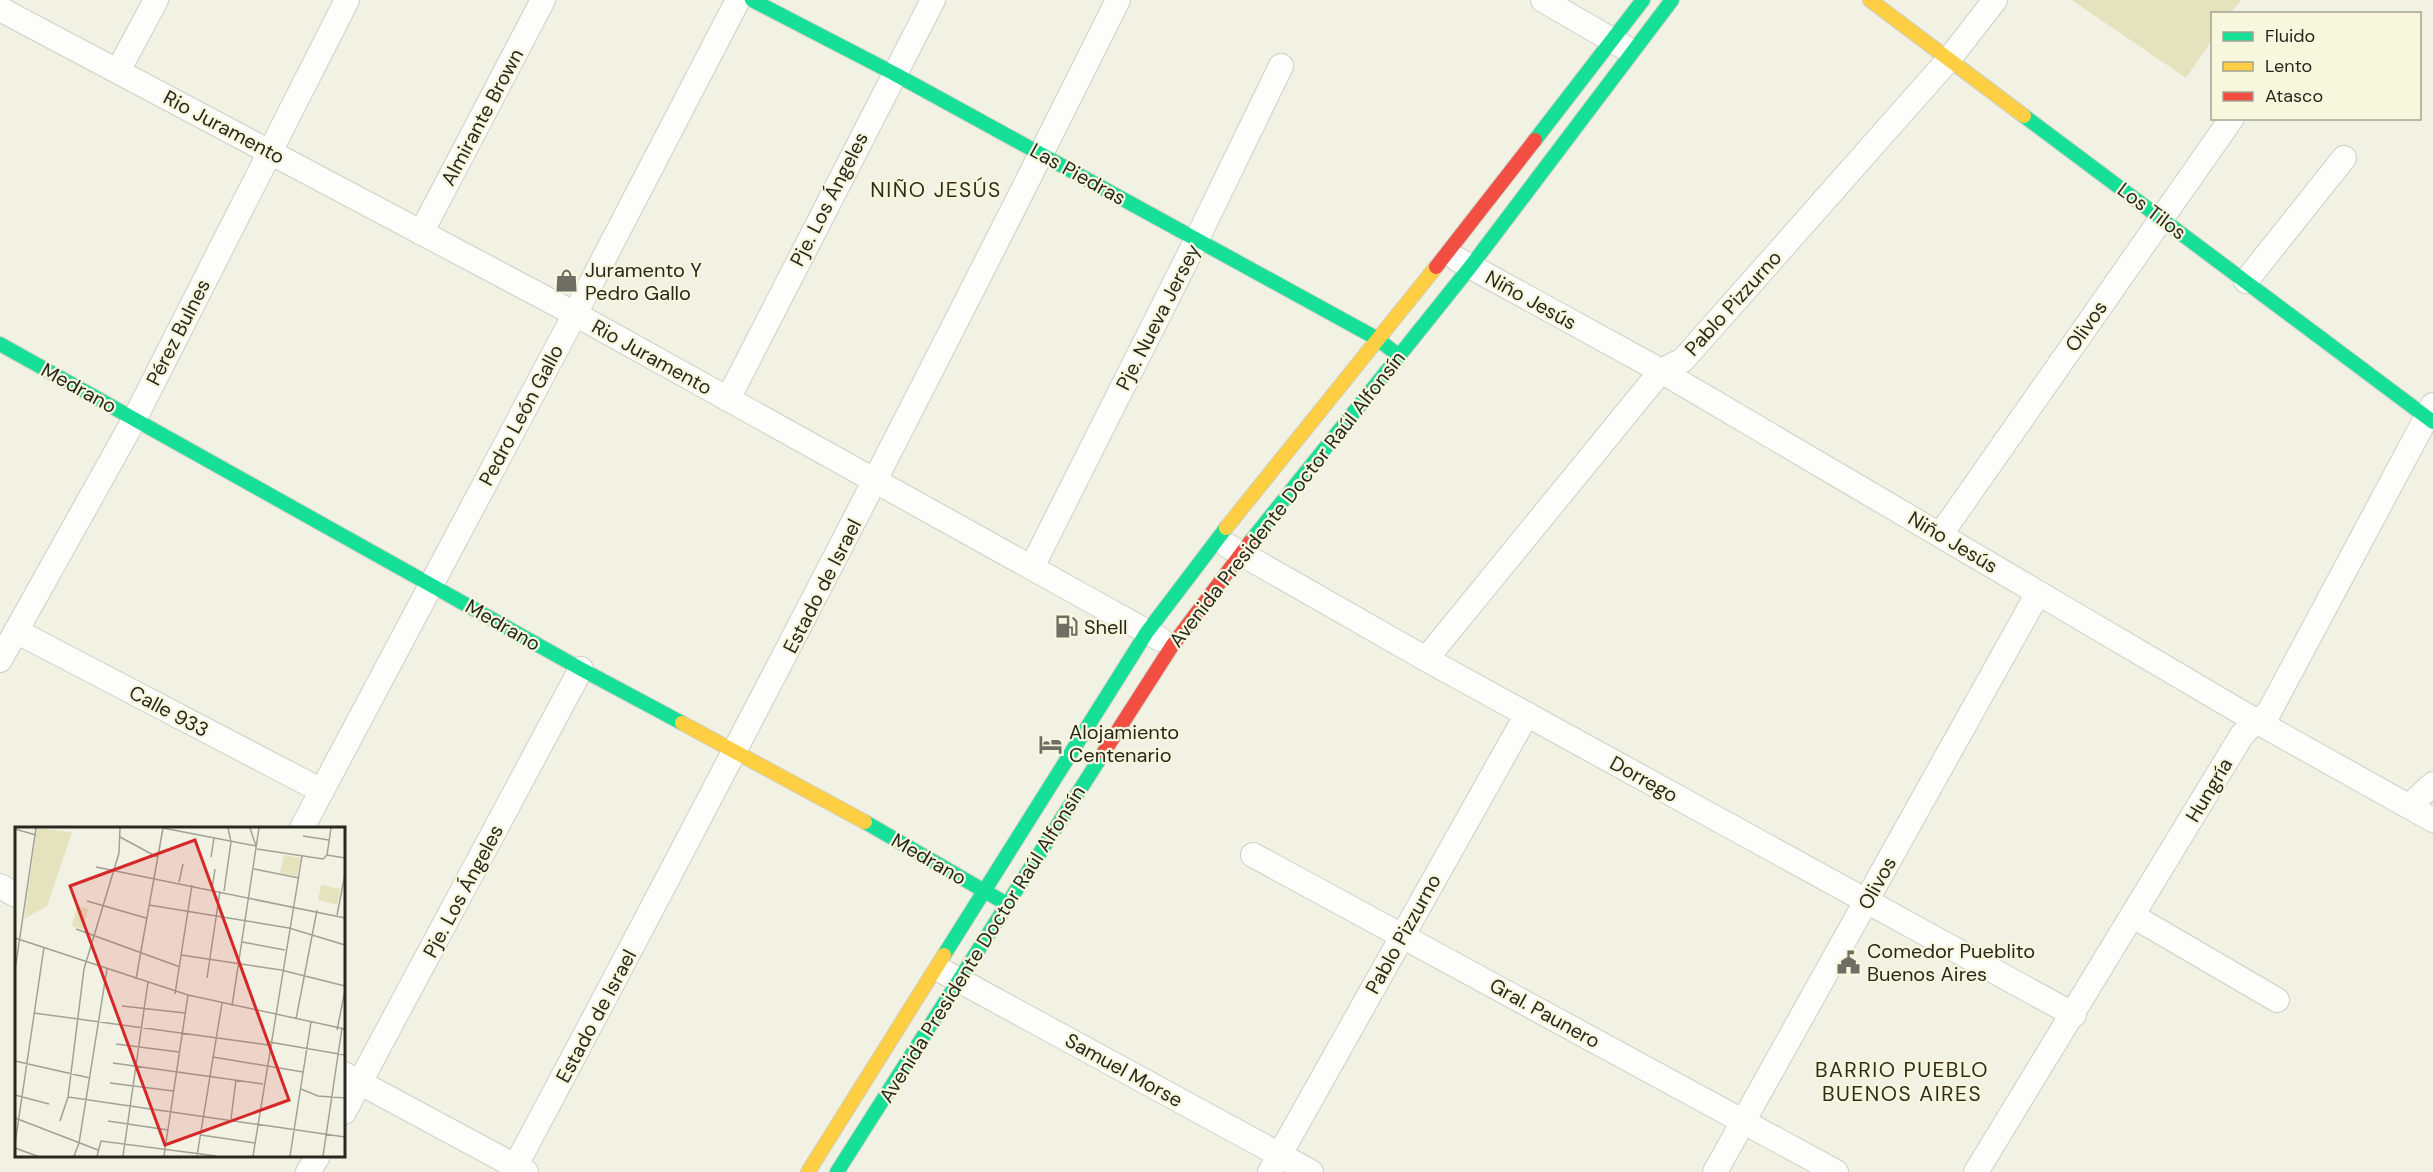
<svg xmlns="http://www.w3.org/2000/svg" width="2433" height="1172" font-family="'DM Sans',sans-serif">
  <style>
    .green { fill: #e4e3be }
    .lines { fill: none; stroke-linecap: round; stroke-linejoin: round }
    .street-casing { stroke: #cfcfc5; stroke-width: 26 }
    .fast-casing { stroke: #cfcfc5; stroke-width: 16 }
    .slow-casing { stroke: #cfcfc5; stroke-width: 16 }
    .jam-casing { stroke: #cfcfc5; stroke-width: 16 }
    .street { stroke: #fdfdfb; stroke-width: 24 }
    .fast { stroke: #16e098; stroke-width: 14 }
    .slow { stroke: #ffcf43; stroke-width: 14 }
    .jam { stroke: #f24e42; stroke-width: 14 }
    .labels { text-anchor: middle; stroke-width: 4.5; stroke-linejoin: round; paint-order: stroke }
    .street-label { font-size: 20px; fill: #28281f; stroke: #f7f7de }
    .poi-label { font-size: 20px; fill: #28281f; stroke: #f7f7de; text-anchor: start }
    .neighbourhood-label { font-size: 21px; letter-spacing: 1.5px; fill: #2f2e1a; stroke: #f7f7de }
    .inset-road { fill: none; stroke: #a1a195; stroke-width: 1.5 }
    .view { fill: #d62828; fill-opacity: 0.15; stroke: #d62828; stroke-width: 3 }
    .inset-edge { fill: none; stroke: #28281f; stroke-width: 3 }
  </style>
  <rect width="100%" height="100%" fill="#f1f1e4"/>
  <path class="green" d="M2072 0H2241L2231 13 2212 14V40L2186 78Z"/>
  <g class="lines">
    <defs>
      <g id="street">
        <path d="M1543 0 1624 47"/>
        <path d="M0 9 575 314 1160 639"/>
        <path d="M118 71 156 0"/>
        <path d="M421 233 543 0"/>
        <path d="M1457 259 1661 371 2256 721 2433 820"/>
        <path d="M2246 281 2344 158"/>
        <path d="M728 399 933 0"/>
        <path d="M1941 534 2232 118"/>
        <path d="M1228 546 1426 659 2074 1015"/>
        <path d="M1032 567 1196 241 1281 66"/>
        <path d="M16 631 322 791"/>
        <path d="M1426 659 1661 371 1683 360 1950 58 1995 0"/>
        <path d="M0 660 134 420 347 0"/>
        <path d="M2409 806 2433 784"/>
        <path d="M302 828 575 314 738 0"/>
        <path d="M1253 855 1836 1172"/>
        <path d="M0 886 16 895"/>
        <path d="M2133 916 2277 1000"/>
        <path d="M944 972 1311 1172"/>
        <path d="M344 1074 526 1172"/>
        <path d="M344 1112 581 669"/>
        <path d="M515 1167C721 780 923 392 1118 0"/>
        <path d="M308 1172 318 1156"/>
        <path d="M1270 1172 1527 714"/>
        <path d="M1715 1172 2038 593"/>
        <path d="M1976 1172 2242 735 2256 721 2268 714 2433 405"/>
      </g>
      <g id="fast">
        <path d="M752 0 893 73 1376 338 1393 351"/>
        <path d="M2024 116 2433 422"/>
        <path d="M1535 140 1643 0"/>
        <path d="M0 344 581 669 682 723"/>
        <path d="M1250 542 1471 266 1672 0"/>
        <path d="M865 822 1000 900"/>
        <path d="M944 955 1147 632 1226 528"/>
        <path d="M837 1172 1104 752"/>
      </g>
      <g id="slow">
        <path d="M1870 0 2024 116"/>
        <path d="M1226 528 1436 267"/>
        <path d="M682 723 865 822"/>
        <path d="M808 1172 944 955"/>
      </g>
      <g id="jam">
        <path d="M1436 267 1535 140"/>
        <path d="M1104 752 1172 646 1250 542"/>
      </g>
    </defs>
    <use href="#street" class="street-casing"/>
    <use href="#fast" class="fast-casing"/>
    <use href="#slow" class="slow-casing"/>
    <use href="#jam" class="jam-casing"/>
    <use href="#street" class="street"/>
    <use href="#fast" class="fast"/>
    <use href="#slow" class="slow"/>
    <use href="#jam" class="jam"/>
  </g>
  <defs>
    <symbol id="shop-bare" viewBox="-9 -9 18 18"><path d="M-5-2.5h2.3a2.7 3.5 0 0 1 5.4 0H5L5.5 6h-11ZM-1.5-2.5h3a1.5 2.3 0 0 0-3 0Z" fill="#6e6e64" stroke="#f7f7de" stroke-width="2.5" paint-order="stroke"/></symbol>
    <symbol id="fuel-bare" viewBox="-9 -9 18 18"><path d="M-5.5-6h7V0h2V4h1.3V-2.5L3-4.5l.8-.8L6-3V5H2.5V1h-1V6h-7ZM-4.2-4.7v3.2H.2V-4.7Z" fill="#6e6e64" stroke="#f7f7de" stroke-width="2.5" paint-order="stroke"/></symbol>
    <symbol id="hotel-bare" viewBox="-9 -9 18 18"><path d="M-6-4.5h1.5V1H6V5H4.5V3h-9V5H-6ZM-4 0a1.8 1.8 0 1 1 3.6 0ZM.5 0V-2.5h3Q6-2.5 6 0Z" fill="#6e6e64" stroke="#f7f7de" stroke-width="2.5" paint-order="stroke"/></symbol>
    <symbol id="civic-bare" viewBox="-9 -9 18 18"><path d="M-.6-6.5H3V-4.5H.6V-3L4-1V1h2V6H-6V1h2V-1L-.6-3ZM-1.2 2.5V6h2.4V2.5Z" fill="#6e6e64" stroke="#f7f7de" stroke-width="2.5" paint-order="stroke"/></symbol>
  </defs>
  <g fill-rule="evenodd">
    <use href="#shop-bare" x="550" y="264" width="33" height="33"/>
    <use href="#fuel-bare" x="1050" y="610" width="33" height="33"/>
    <use href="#hotel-bare" x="1034" y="728" width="33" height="33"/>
    <use href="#civic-bare" x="1832" y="946" width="33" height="33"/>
  </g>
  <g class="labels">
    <g class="street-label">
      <text transform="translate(482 117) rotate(-62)" y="7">Almirante Brown</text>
      <text transform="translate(224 127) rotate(28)" y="7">Rio Juramento</text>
      <text transform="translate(1078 174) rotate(29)" y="7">Las Piedras</text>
      <text transform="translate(829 199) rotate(-63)" y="7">Pje. Los Ángeles</text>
      <text transform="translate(2152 211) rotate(37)" y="7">Los Tilos</text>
      <text transform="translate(1531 300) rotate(29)" y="7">Niño Jesús</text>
      <text transform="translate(1733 303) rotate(-48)" y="7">Pablo Pizzurno</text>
      <text transform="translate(1158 317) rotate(-63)" y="7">Pje. Nueva Jersey</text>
      <text transform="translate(2086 326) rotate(-55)" y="7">Olivos</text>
      <text transform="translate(178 332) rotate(-63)" y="7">Pérez Bulnes</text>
      <text transform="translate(652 357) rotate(29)" y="7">Rio Juramento</text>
      <text transform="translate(79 388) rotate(29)" y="7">Medrano</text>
      <text transform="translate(521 415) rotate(-62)" y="7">Pedro León Gallo</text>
      <text transform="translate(1287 499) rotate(-52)" y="7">Avenida Presidente Doctor Raúl Alfonsín</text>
      <text transform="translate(1953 542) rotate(31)" y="7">Niño Jesús</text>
      <text transform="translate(822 586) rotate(-63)" y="7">Estado de Israel</text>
      <text transform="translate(503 625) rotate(30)" y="7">Medrano</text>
      <text transform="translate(169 711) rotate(28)" y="7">Calle 933</text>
      <text transform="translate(1644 779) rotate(29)" y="7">Dorrego</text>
      <text transform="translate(2209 790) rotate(-59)" y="7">Hungría</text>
      <text transform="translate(929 859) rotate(30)" y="7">Medrano</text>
      <text transform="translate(1877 883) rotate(-61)" y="7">Olivos</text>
      <text transform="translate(463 891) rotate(-62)" y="7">Pje. Los Ángeles</text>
      <text transform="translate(1403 934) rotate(-61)" y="7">Pablo Pizzurno</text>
      <text transform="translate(982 944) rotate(-58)" y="7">Avenida Presidente Doctor Raúl Alfonsín</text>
      <text transform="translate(1545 1013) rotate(29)" y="7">Gral. Paunero</text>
      <text transform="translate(596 1016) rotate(-62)" y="7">Estado de Israel</text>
      <text transform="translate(1124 1070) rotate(29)" y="7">Samuel Morse</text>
    </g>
    <g class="poi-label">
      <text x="585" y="277">Juramento Y<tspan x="585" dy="23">Pedro Gallo</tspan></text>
      <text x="1084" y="634">Shell</text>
      <text x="1069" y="739">Alojamiento<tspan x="1069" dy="23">Centenario</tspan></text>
      <text x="1867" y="958">Comedor Pueblito<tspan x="1867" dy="23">Buenos Aires</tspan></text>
    </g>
    <g class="neighbourhood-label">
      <text x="936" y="197">NIÑO JESÚS</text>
      <text x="1902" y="1077">BARRIO PUEBLO<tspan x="1902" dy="24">BUENOS AIRES</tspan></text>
    </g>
  </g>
  <g transform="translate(15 827)">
    <rect width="330" height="330" fill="#f1f1e4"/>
    <path d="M22 1 57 5 32 79 9 92ZM269 28 286 31 282 49 265 46ZM306 58 325 62 322 78 303 73ZM62 79 73 82 68 103 57 99Z" fill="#e4e3be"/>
    <path class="inset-road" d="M148 1 241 19M235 1 241 19M0 2 21 8M288 9 314 13M105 10 142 30M242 22 308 32 312 28 330 31M312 28 316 1M196 30 199 11M81 40 330 91M239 42 284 51M164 55 168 37M197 62 200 42M209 64 216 15 213 1M72 74 131 91M134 78 274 101 330 118M322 88 330 47M61 102 165 140M0 111 173 168 330 202M227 115 270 123M166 128 266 143 330 159M0 143 21 1M192 151 205 64M121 152 148 1M160 167 177 58M107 179 170 186M217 179 244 1M19 186 254 218M281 192 302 83M322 203 330 163M254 215 330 228M101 217 164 225M198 230 288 245M0 234 75 251M98 236 248 257M95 256 158 264M286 262 303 269 330 271M0 268 34 277M53 270 330 310M0 291 83 323M216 292 221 253M45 294 53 270 69 142 104 26 105 1M93 294 153 303M186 308 240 316M0 317 29 120M0 321 22 329M59 329 64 316 92 142M82 329 86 314 201 329M108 329 133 155M149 329 173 168M182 329 207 176M238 329 287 29M275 329 296 195M308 329 327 201"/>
    <path class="view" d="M180 13 274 273 150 318 55 59Z"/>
    <rect width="330" height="330" class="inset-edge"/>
  </g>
  <rect x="2211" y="12" width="210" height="108" fill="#f7f7de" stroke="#a4a492" stroke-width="1.5"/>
  <rect x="2223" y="32" width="30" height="9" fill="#16e098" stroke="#a4a492" stroke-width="1.5"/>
  <text x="2265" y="42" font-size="18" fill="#28281f">Fluido</text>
  <rect x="2223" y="62" width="30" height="9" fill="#ffcf43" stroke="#a4a492" stroke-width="1.5"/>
  <text x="2265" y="72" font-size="18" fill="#28281f">Lento</text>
  <rect x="2223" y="92" width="30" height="9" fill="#f24e42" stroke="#a4a492" stroke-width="1.5"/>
  <text x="2265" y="102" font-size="18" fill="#28281f">Atasco</text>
</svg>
